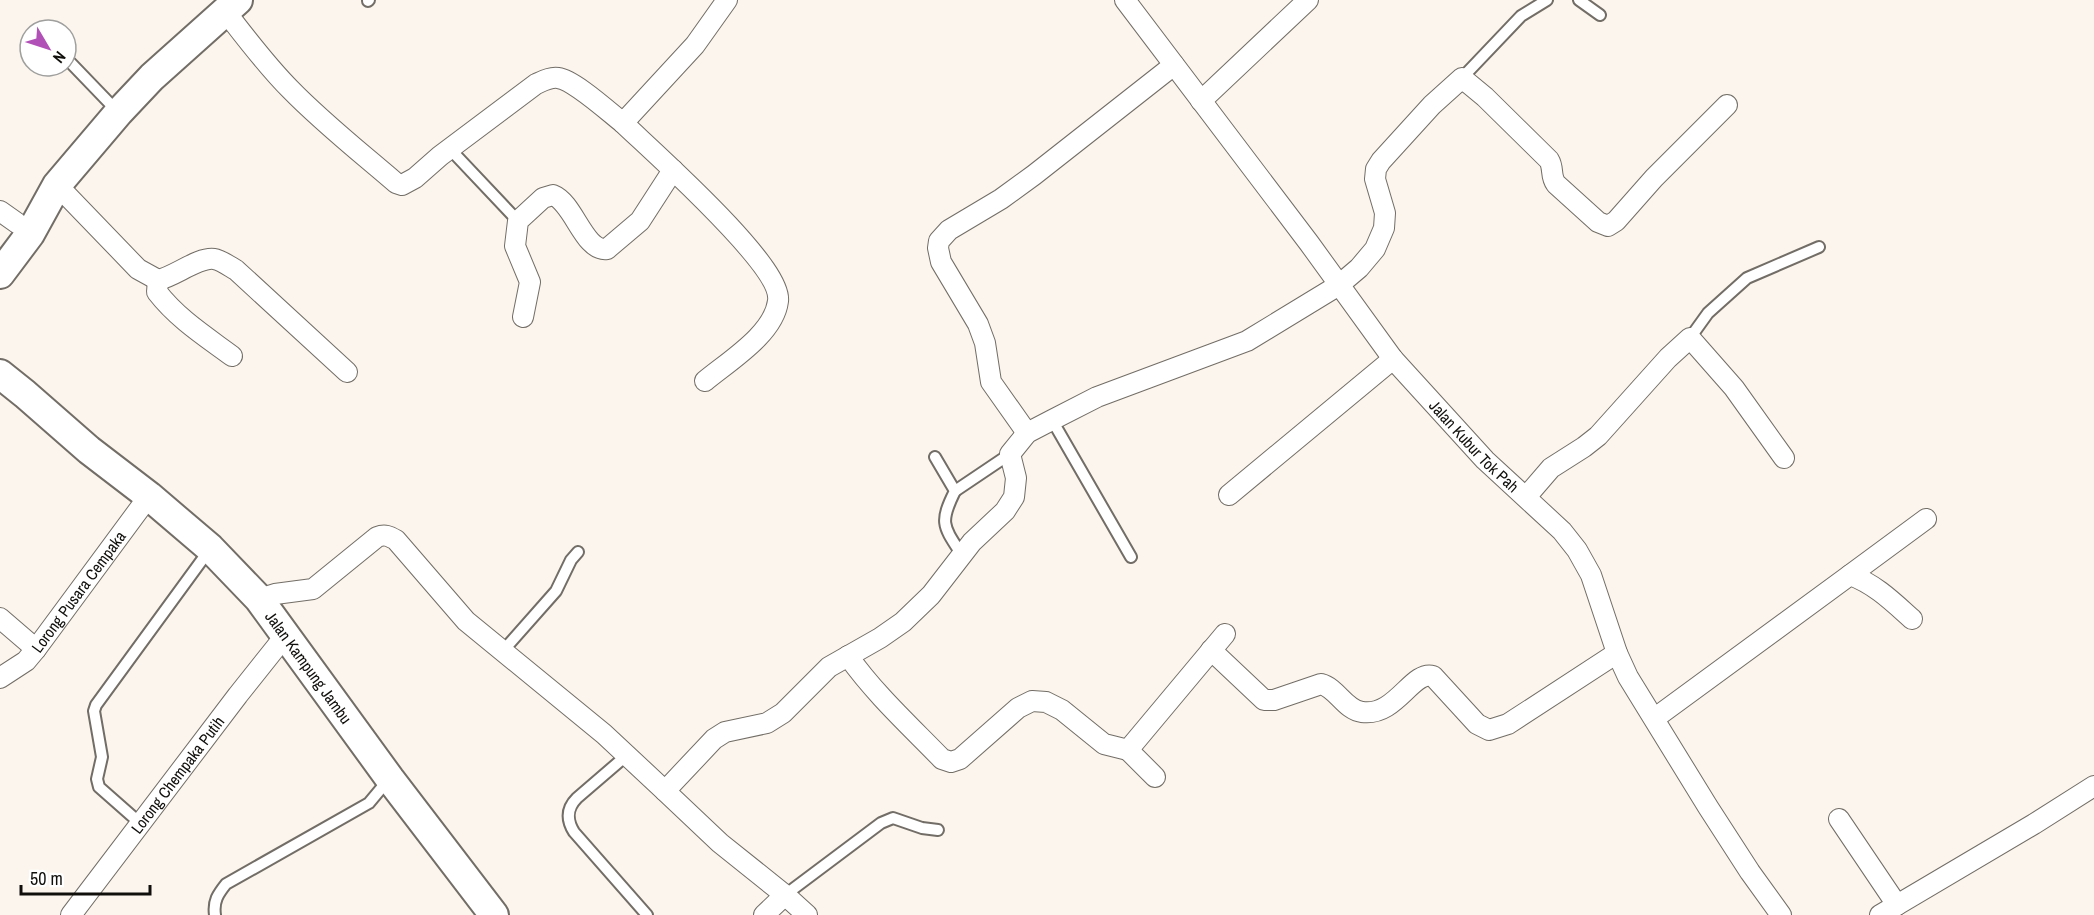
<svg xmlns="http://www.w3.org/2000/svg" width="2094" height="915" font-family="'Archivo Narrow',sans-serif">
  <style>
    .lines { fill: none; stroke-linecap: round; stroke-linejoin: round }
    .lane-casing { stroke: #726d66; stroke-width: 14 }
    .street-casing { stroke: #726d66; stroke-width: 22 }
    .secondary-casing { stroke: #726d66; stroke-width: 32 }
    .lane { stroke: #fff; stroke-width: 10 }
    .street { stroke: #fff; stroke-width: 20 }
    .secondary { stroke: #fff; stroke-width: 28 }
    .labels { text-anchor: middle; stroke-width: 4.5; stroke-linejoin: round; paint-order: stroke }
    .street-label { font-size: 16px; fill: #100f0c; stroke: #fff }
  </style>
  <rect width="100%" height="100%" fill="#fbf5ed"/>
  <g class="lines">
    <defs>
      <g id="lane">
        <path d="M1579 0 1600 15"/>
        <path d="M368 1 369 0"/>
        <path d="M66 58 118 112"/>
        <path d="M1462 78 1521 16 1547 0"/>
        <path d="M450 149 518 221"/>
        <path d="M1690 338 1708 313 1747 278 1819 247"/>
        <path d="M1052 420 1131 557"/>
        <path d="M935 457 955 491C939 523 943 526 962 555"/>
        <path d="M955 491 1010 454"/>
        <path d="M502 652 556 591 571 560 578 552"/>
        <path d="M627 755 577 798C567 808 566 819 574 832L647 915"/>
        <path d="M141 824 99 787 97 779 102 757 94 711 96 705 210 549"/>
        <path d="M785 895 881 823 893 818 922 828 938 830"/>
        <path d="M215 915C213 901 218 894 226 884L369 803 389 779"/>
      </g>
      <g id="street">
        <path id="s1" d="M1125 0 1309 243 1393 359 1485 460 1562 531 1577 550 1591 575 1617 653 1628 677 1708 807 1750 872 1781 915"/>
        <path d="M225 11C246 38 266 65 290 89 323 123 360 152 396 183L402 185 415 178 440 156 536 84C543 81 550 77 558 78 574 80 609 112 623 123L695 45 727 0"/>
        <path d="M1201 101 1308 0"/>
        <path d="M623 123C652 151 783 266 778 301 774 334 729 361 705 381"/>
        <path d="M57 185 138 269 158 280C174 277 198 257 214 259 221 260 229 266 236 270L347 372"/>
        <path d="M0 211 17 223"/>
        <path d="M158 280 157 292C178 319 205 336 232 356"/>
        <path d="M523 317 530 282 515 246 518 221 543 198 553 195C574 203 584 252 607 249L640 221 673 170"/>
        <path d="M1027 433 991 382 985 343 978 324 941 262 938 248 939 241 949 230 1001 199 1034 175 1174 65"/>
        <path d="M1229 495 1393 359"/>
        <path d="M1526 497 1551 468 1584 447 1598 436 1668 358 1690 338 1734 388 1784 458"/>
        <path d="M1850 575 1926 519"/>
        <path d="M259 599 275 594 313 589 377 537C385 534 389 536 396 540L466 621 604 734 665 791"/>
        <path d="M0 618 36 649"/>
        <path d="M1211 650 1264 700H1274L1321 684C1337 688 1345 710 1362 712 1396 717 1412 670 1433 676L1477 724 1489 730 1508 724 1617 653"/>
        <path d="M848 656C875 694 909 725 942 759L951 762 960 759 1018 708 1032 701 1046 702 1062 710 1104 744 1128 750 1225 634"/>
        <path id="s2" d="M0 678 26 661 36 649 149 496"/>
        <path d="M1655 718 1850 575C1875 584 1893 602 1912 619"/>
        <path d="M1128 750 1155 777"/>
        <path d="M1839 819 1897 905"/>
        <path d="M785 895 807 915"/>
        <path id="s3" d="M71 915 238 695 285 636"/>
        <path d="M764 915 785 895 720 843 665 791 714 739 725 732 767 723 783 713 829 667 880 638 903 622 931 595 972 542 1005 511 1014 497 1016 478 1010 454 1027 433 1052 420 1097 397 1247 341 1339 285 1359 268 1375 249 1384 228 1385 213 1375 179 1376 169 1381 161 1432 105 1462 78 1485 97 1549 160C1554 168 1550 176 1556 184L1598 222 1608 226 1616 221 1654 178 1727 105"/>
        <path d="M1880 915 2034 824 2094 786"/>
      </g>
      <g id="secondary">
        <path d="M0 274 30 234 57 185 119 112 152 77 238 0"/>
        <path id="s4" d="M0 374 25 394 89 450 149 496 210 548 259 599 390 779 494 915"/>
      </g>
    </defs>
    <use href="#lane" class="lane-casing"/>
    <use href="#street" class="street-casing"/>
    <use href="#secondary" class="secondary-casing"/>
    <use href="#lane" class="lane"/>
    <use href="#street" class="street"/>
    <use href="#secondary" class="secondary"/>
  </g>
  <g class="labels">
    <g class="street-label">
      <text dy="6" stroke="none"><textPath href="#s1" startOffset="567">Jalan Kubur Tok Pah</textPath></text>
      <text dy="6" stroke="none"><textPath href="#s2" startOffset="118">Lorong Pusara Cempaka</textPath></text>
      <text dy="6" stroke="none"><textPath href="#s4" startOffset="428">Jalan Kampung Jambu</textPath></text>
      <text dy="6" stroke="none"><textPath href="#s3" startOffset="176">Lorong Chempaka Putih</textPath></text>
    </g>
  </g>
  <g transform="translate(48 48) rotate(129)"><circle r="28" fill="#ffffff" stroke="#9f9f9e" stroke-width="1.5"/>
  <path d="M0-4.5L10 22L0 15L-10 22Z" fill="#b150b7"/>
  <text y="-9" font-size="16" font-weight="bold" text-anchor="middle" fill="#100f0c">N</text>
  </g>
  <path d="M21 885v9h129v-9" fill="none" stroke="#100f0c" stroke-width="3"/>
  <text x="30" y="885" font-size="18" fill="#100f0c" stroke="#ffffff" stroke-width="4.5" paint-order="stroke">50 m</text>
</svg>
